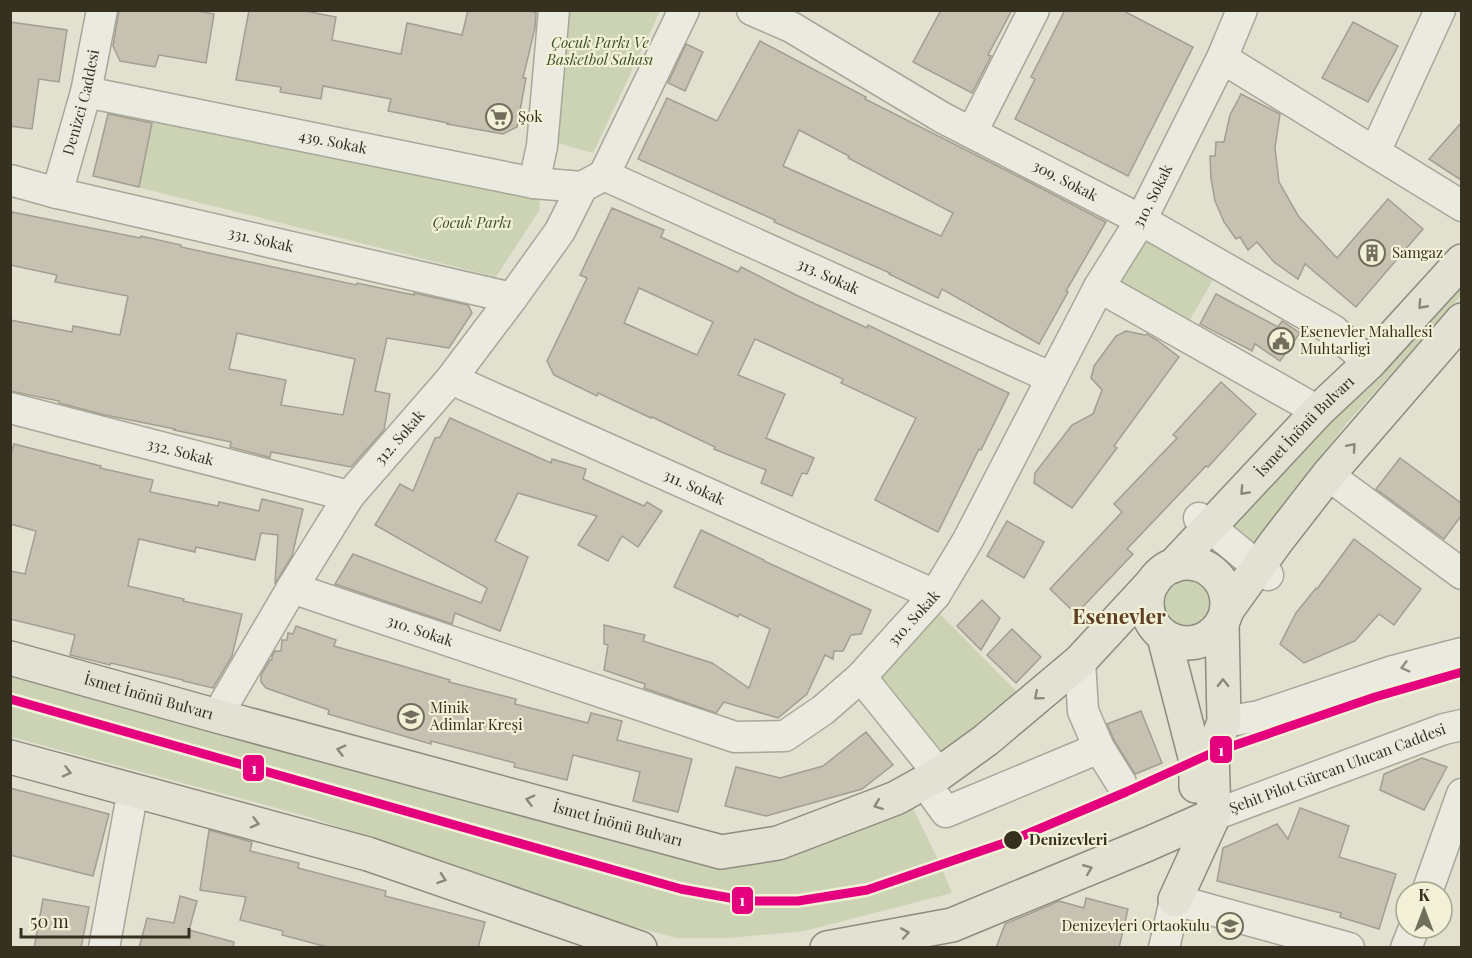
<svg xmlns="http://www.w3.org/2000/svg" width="1472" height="958" font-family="'Playfair Display',serif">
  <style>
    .green { fill: #cbd3b4 }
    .building { fill: #c6c1b1; stroke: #a29e90; stroke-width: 1.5; fill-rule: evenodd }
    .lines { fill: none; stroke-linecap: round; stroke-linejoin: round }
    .minor-casing { stroke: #a8a698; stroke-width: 33 }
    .major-casing { stroke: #8e8b7f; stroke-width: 36 }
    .minor { stroke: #ebeae0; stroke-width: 30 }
    .major { stroke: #e2e1d3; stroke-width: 33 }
    .tram-1-casing { stroke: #f2f1d7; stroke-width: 14 }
    .tram-1 { stroke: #e5007d; stroke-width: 9 }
    .oneway { stroke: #8c887a }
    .oneway2 { stroke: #908d80 }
    .stop-dot { fill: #363021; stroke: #f2f1d7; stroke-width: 2 }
    .labels { text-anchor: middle; stroke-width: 4.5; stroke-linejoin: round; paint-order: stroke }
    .park-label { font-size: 15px; font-style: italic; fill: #3e502a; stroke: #f2f1d7 }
    .street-label { font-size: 15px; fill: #363021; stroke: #f2f1d7 }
    .poi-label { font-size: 15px; fill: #363021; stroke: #f2f1d7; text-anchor: start }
    .stop-label { font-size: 15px; font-weight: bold; fill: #363021; stroke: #f2f1d7; text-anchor: start }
    .district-label { font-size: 21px; font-weight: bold; fill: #5e3f25; stroke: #f2f1d7 }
    .line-badge { stroke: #f2f1d7; stroke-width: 2 }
    .badge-label { font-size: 16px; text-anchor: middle; font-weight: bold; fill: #fff }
  </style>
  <rect width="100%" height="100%" fill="#e2e1d0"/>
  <g class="green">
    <path d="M567 11H660L593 153 550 141Z"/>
    <path d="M109 112 532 187 540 200 539 211 496 277 93 176Z"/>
    <path d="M1146 240 1213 280 1185 328 1117 288Z"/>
    <path d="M1461 278V296L1346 424 1285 504 1239 574 1209 548 1268 489Z"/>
    <circle cx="1188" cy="607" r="26"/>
    <path d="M936 610 1019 694 945 755 878 672Z"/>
    <path d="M10 664 672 854 910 802 940 864 952 893 804 931 730 938H676L595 916 306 816 11 737Z"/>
  </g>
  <g class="building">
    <path d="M119 10H193L214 14 206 63 159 55 155 67 120 61 113 46Z"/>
    <path d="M249 10H300L336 17 332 40 401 54 407 23 462 35 468 10H528L536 13 535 28 523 78H526L517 127 503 134 447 124 448 123 388 111 391 99 323 86 321 99 280 92 281 87 236 80Z"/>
    <path d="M941 10H1012L988 55 991 56 972 93 913 62Z"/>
    <path d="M1065 10H1122L1193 47 1128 176 1015 119 1035 79 1031 77Z"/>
    <path d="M10 22 67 30 59 82 39 79 32 129 10 126Z"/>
    <path d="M1353 22 1398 46 1368 102 1322 78Z"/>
    <path d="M760 41 866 97 865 99 1031 183 1106 222 1066 291 1068 292 1039 344 942 289 938 298 889 274 890 273 774 222 775 220 638 159 667 98 717 121ZM799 130 849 156 848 158 953 213 941 236 783 166Z"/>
    <path d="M686 44 703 52 685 91 668 83Z"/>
    <path d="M1241 94 1280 114 1275 148 1279 182 1299 217 1337 258 1388 199 1423 229 1356 307 1305 264 1298 279 1274 262 1257 242 1248 250 1240 237 1236 239 1224 222 1215 201 1211 179 1210 156H1215L1216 142H1224L1230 115Z"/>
    <path d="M108 114 152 123 139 187 93 176Z"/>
    <path d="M1461 123V180L1429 159Z"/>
    <path d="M612 208 664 230 661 237 738 272 741 267 796 295 867 328 868 325 1009 393 981 450 979 449 938 532 875 500 916 418 841 383 843 379 755 339 738 375 785 394 766 438 814 458 807 474 802 473 792 496 761 483 766 470 714 449 715 447 652 417 651 418 598 393 597 396 554 375 547 361 587 278 580 275ZM639 288 713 322 697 355 624 323Z"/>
    <path d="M12 212 140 238 141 236 181 245V247L356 285 357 283 414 295V293L468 305 472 313 449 348 387 338 375 391 390 394 384 430 351 467 271 452 270 458 268 457 230 447 231 442 174 430 175 429 105 415 59 403V401L10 391V320L72 332 73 326 120 335 128 296 55 282 57 275 10 265V221ZM237 333 355 359 343 415 281 405 286 380 229 369Z"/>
    <path d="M1216 294 1278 327 1282 321 1300 333 1280 361 1255 344 1252 351 1200 324Z"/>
    <path d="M1126 331 1145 335 1147 334 1157 340 1179 357 1114 446 1117 448 1072 508 1034 483 1035 473 1072 425 1093 414 1102 390 1091 378 1094 366 1116 336Z"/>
    <path d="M1221 382 1256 414 1208 467 1206 466 1127 549 1133 554 1076 614 1050 589 1122 512 1114 504 1177 438 1173 435Z"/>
    <path d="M450 418 551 463 552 459 586 469 583 479 644 506 647 502 662 511 638 547 622 536 608 561 578 545 597 516 518 493 495 541 528 557 500 631 455 613 452 624 335 584 353 554 481 603 487 588 375 525 400 484 413 491 435 438 440 437Z"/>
    <path d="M14 444 101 466 100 468 153 480 150 492 218 506 219 502 259 511 262 499 303 509 292 556 275 584 278 535 261 533 255 560 196 547 195 552 139 539 128 586 184 599 183 601 242 614 232 656 213 688 183 681V680L111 663 110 665 70 655 75 635 10 619V571L25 574 36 531 10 524V456Z"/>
    <path d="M1400 458 1461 503V516L1444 539 1376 489Z"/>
    <path d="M1007 521 1044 542 1024 578 987 556Z"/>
    <path d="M701 530 764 560V561L871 610 861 634 851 635 843 651H834L833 659 825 655 807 694 778 718 724 702 716 713 644 688 645 684 604 670 608 645 604 644V625L645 635 643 641 712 663 749 688 770 629 739 614 738 617 674 587Z"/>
    <path d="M1354 539 1421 589 1394 625 1379 614 1355 641 1304 663 1280 644 1296 613 1316 588 1317 589Z"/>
    <path d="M982 600 1000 618 981 650 957 626Z"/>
    <path d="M296 626 336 640 334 646 450 680 449 682 516 699 515 704 588 723 591 713 622 721 617 740 692 759 678 812 633 801 640 772 573 755 567 780 514 767 515 763 431 741V744L328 714 329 710 266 688 261 682V675L270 660H272V656L275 651H281L282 640H287L288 633 293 634Z"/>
    <path d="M1012 629 1041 657 1016 683 987 655Z"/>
    <path d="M1141 711 1162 763 1135 774 1114 740 1107 724Z"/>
    <path d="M866 732 893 765 862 789 766 816 725 806 736 767 780 778 823 766Z"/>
    <path d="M1422 758 1447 767 1424 810 1380 790 1384 774Z"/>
    <path d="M10 788 109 814 93 876 10 855Z"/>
    <path d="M1300 808 1349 826 1339 857 1396 874 1379 929 1340 917 1341 913 1217 881 1223 848 1277 824 1288 839Z"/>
    <path d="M209 830 252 842 250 851 299 863 298 868 386 891 385 896 485 922 478 948H331L282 935 283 931 240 920 246 897 200 890Z"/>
    <path d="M180 896 197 901 189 930 234 942 233 948H139L147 918 174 923Z"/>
    <path d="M1086 898 1128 909 1119 948H996L1005 924 1059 901 1084 908Z"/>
    <path d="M43 899 89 907 81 948H34Z"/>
  </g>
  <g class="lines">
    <defs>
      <g id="minor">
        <path id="s1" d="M752 10 791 27 943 118 1141 220 1333 330 1369 363"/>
        <path d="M1222 58 1462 206"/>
        <path id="s2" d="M86 92 534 183 582 187"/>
        <path d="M972 132 1034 10"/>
        <path d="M1375 152 1440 10"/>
        <path id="s3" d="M604 175 1052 378"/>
        <path d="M604 175 684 10"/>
        <path id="s4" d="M10 180 57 193 512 298"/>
        <path d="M534 183 542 146 554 10"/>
        <path id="s5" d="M57 193 86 92 102 10"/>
        <path d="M1099 287 1318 411"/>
        <path id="s6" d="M451 379 935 595"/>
        <path id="s7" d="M10 408 349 496"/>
        <path d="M1328 475 1462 574"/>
        <path d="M1199 518 1268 575"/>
        <path id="s8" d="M292 588 735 737 785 736 823 710 861 677 935 595 968 540 1099 287 1141 220 1222 58 1242 10"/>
        <path d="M1080 661 1083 711 1099 748 1121 783"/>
        <path d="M861 677 939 774"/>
        <path id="s9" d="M217 716 292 588 349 496 451 379 512 298 560 231 582 187 604 175"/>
        <path d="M1224 722 1259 716 1393 671 1462 653"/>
        <path d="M925 783 946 812 1099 748"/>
        <path id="s10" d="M1214 815 1444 729 1462 725"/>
        <path d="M1427 892 1462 794"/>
        <path d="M104 948 133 790"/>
        <path d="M1164 948 1175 900 1349 948"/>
        <path d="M1406 948 1414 928"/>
      </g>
      <g id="major">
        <circle cx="1187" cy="603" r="40"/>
        <path id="s11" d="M1173 566 1318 411 1369 363 1462 261"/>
        <path d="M1227 610 1276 542 1328 475 1462 320"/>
        <path d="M1164 637 1196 761V786"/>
        <path id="s12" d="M10 658 217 716 721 852 778 843 896 798 939 774 986 740 1080 661 1154 581"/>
        <path d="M10 757 368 854 640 948"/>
        <path d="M1175 900 1214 815 1212 753 1224 722 1222 623"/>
        <path d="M827 948 952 925 1148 844 1214 815"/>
      </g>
    </defs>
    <use href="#minor" class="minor-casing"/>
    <use href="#major" class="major-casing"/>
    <use href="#minor" class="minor"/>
    <use href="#major" class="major"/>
    <defs>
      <path id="tram-1" d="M10 699 681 889 747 901H798L867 890 1013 840 1126 792 1212 753 1375 697 1462 672"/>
    </defs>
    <use href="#tram-1" class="tram-1-casing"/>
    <use href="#tram-1" class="tram-1"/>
  </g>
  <defs><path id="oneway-chevron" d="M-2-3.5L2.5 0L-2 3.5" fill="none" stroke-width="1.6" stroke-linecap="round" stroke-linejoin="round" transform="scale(1.5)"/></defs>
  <g class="oneway">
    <use href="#oneway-chevron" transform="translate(1422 305) rotate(132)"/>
    <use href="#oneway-chevron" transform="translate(1352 447) rotate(-49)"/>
    <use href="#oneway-chevron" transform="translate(1244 491) rotate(133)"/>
    <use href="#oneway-chevron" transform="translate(1223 683) rotate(-91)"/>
    <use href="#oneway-chevron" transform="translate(1038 696) rotate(140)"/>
    <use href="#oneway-chevron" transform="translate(341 750) rotate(-165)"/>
    <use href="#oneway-chevron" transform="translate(67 772) rotate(15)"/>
    <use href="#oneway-chevron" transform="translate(530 800) rotate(-165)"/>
    <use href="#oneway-chevron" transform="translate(878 805) rotate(159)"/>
    <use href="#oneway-chevron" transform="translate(255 823) rotate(15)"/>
    <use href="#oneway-chevron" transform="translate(1088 869) rotate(-22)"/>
    <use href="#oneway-chevron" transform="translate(442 879) rotate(19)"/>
    <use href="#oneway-chevron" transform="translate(905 933) rotate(-10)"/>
  </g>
  <use class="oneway2" href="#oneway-chevron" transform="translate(1405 667) rotate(165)"/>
  <defs>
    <symbol id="supermarket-ring" viewBox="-11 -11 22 22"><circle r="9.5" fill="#f2f1d7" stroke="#726e5e" stroke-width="1.5"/><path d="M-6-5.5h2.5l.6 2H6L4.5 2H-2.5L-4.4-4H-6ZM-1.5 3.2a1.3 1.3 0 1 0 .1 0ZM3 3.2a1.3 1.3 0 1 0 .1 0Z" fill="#726e5e"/></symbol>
    <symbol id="building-ring" viewBox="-11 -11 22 22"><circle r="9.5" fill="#f2f1d7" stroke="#726e5e" stroke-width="1.5"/><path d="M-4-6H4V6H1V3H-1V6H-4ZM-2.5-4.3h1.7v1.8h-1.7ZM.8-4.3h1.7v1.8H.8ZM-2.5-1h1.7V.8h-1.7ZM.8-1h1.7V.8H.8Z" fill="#726e5e"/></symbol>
    <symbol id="civic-ring" viewBox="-11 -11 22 22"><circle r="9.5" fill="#f2f1d7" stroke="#726e5e" stroke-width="1.5"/><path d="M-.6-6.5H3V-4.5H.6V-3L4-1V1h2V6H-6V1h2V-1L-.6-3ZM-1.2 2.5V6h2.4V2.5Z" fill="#726e5e"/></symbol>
    <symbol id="school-ring" viewBox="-11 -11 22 22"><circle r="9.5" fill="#f2f1d7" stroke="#726e5e" stroke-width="1.5"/><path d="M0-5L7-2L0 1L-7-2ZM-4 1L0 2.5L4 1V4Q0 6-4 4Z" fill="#726e5e"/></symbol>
  </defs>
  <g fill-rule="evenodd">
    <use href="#supermarket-ring" x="484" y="102" width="30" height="30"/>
    <use href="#building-ring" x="1357" y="238" width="30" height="30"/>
    <use href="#civic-ring" x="1266" y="326" width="30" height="30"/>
    <use href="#school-ring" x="396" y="702" width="30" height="30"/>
    <use href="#school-ring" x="1215" y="911" width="30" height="30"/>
  </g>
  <circle class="stop-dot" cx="1013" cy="840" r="10"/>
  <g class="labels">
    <g class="park-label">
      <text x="600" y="48">Çocuk Parkı Ve<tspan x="600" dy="17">Basketbol Sahası</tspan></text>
      <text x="472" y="228">Çocuk Parkı</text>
    </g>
    <g class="street-label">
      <text dy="5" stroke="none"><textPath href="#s5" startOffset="94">Denizci Caddesi</textPath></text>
      <text dy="5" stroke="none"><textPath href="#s2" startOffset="252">439. Sokak</textPath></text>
      <text dy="5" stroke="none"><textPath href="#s1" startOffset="357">309. Sokak</textPath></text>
      <text dy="5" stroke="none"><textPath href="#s8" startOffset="1179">310. Sokak</textPath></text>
      <text dy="5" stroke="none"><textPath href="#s4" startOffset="258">331. Sokak</textPath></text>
      <text dy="5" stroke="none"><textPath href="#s3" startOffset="246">313. Sokak</textPath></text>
      <text dy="5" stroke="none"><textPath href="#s11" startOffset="192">İsmet İnönü Bulvarı</textPath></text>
      <text dy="5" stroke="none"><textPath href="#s9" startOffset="334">312. Sokak</textPath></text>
      <text dy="5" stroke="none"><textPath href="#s7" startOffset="176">332. Sokak</textPath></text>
      <text dy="5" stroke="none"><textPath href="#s6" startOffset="266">311. Sokak</textPath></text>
      <text dy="5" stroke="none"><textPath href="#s8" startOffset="693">310. Sokak</textPath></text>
      <text dy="5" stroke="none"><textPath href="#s8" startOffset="135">310. Sokak</textPath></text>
      <text dy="5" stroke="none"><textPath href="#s12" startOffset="144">İsmet İnönü Bulvarı</textPath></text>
      <text dy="5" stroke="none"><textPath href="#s10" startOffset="132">Şehit Pilot Gürcan Ulucan Caddesi</textPath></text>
      <text dy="5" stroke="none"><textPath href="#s12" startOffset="630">İsmet İnönü Bulvarı</textPath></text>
    </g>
    <g class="poi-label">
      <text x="518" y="122">Şok</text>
      <text x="1392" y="258">Samgaz</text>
      <text x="1300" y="337">Esenevler Mahallesi<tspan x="1300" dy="17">Muhtarligi</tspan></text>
      <text x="430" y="713">Minik<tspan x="430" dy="17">Adimlar Kreşi</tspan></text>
      <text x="1210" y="931" text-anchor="end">Denizevleri Ortaokulu</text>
    </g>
    <g class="stop-label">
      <text x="1029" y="845">Denizevleri</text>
    </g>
    <g class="district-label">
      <text x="1119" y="624">Esenevler</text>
    </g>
  </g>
  <g class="line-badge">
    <rect x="1209" y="735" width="24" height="29" rx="6" fill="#e5007d"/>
    <rect x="242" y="754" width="23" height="28" rx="6" fill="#e5007d"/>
    <rect x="731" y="886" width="23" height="29" rx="6" fill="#e5007d"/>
  </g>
  <g class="badge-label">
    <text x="1221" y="756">1</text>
    <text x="254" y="774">1</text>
    <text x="742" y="906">1</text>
  </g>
  <rect width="1472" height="958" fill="none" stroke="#363021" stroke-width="24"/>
  <g transform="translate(1424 910)"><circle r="28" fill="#f2f1d7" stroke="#a7a48e" stroke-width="1.5"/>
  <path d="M0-4.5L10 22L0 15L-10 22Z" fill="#726e5e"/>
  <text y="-9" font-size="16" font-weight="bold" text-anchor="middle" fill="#363021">K</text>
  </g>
  <path d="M21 928v9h168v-9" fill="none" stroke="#363021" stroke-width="3"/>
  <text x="30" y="928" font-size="18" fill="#363021" stroke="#f2f1d7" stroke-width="4.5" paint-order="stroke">50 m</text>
</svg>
